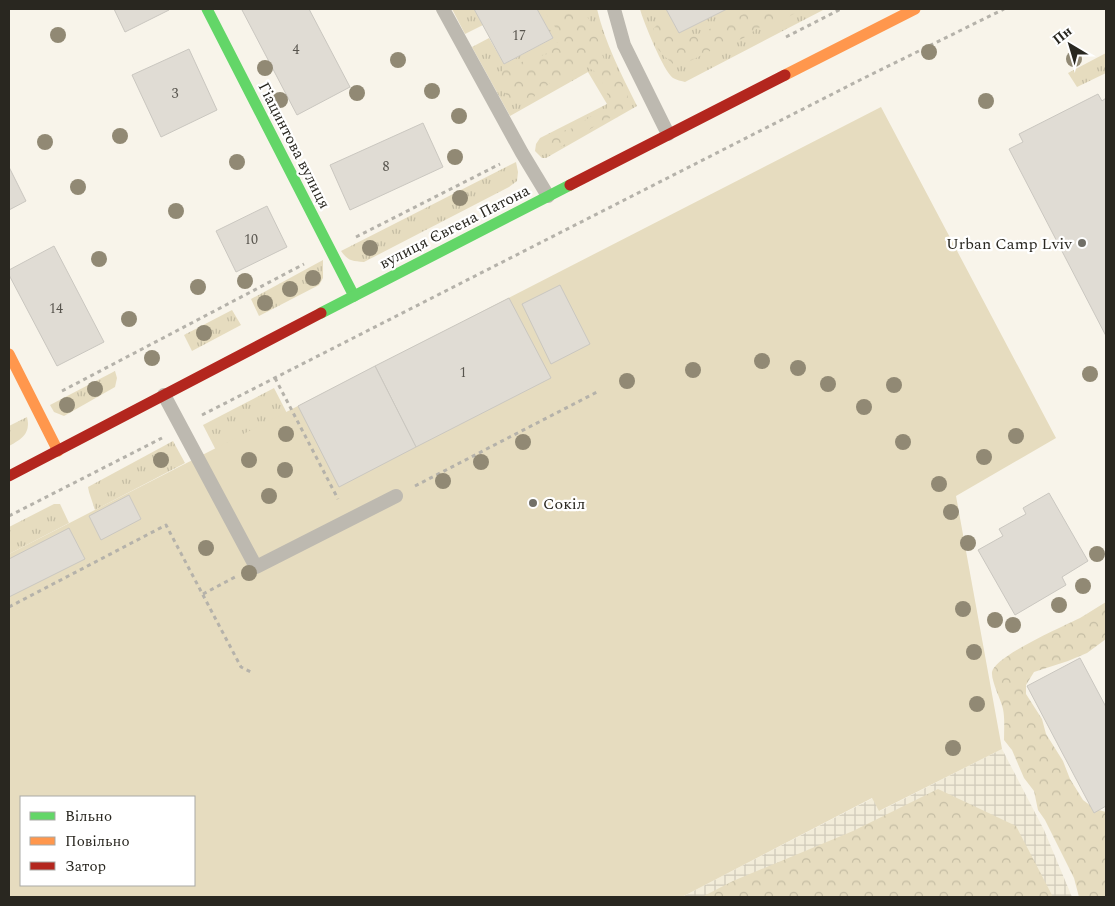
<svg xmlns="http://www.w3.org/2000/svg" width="1115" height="906" font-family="Spectral,serif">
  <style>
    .industrial { fill: url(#industrial-grid) }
    .grass { fill: url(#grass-tufts) }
    .forest { fill: url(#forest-crowns) }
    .garden { fill: #e6dcbf; fill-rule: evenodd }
    .building { fill: #e0dcd4; stroke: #cac7c0 }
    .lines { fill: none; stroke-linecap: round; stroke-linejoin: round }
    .path { stroke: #b5b2aa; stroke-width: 3; stroke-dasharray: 4 4; stroke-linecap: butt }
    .lane { stroke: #bdb9b0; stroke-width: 14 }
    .fast { stroke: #63d668; stroke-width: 11 }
    .slow { stroke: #ff974d; stroke-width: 11 }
    .jam { stroke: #b3261e; stroke-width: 11 }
    .tree { fill: #918974 }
    .poi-dot { fill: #716f67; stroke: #fff; stroke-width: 2 }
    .labels { text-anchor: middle; stroke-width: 4.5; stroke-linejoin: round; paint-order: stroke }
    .number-label { font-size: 14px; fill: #58554e }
    .street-label { font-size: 16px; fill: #292720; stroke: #fff }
    .poi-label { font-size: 16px; fill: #292720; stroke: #fff; text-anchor: end }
  </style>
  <defs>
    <pattern id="industrial-grid" width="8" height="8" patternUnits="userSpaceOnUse" patternTransform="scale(1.25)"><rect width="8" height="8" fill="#f2ecd9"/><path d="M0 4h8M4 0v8" fill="none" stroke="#d0caba"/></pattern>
    <pattern id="grass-tufts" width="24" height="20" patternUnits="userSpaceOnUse" patternTransform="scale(1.25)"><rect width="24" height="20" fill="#e6dcbf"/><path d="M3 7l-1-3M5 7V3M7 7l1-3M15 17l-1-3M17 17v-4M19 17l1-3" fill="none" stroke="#c5bda4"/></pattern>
    <pattern id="forest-crowns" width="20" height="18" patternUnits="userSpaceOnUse" patternTransform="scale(1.25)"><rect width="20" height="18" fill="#e6dcbf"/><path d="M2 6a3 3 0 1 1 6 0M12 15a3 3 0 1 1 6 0" fill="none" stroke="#c5bda4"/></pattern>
  </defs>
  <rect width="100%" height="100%" fill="#f8f4ea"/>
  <path class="industrial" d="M1002 749 1044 830 1072 897H682L873 798 880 811Z"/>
  <g class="grass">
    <path d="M452 9H474L483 25 465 34Z"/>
    <path d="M537 9H597C605 43 621 74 637 106L546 158H542L535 151 536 144 540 138 607 104 588 72 510 116 472 47 489 38 504 64 553 38Z"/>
    <path d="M640 9H666L679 33 727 9H825L685 82C682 81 676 80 673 78 664 72 643 21 640 9Z"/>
    <path d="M1106 53V73L1077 87 1068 73Z"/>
    <path d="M516 162 518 172 517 181 509 187 364 262C352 261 348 261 341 251Z"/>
    <path d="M323 260V278L319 285 259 316 251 299Z"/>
    <path d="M232 310 241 325 192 351 184 335Z"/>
    <path d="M115 371 117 378 115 387 64 416 54 412 50 405Z"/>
    <path d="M274 388 328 493 257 530 203 425Z"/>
    <path d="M27 417C31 433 22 439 9 446V426Z"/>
    <path d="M173 441 185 463 95 510 89 492 88 487Z"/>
    <path d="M54 504H60L69 523 9 554V527Z"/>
  </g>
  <g class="forest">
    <path d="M543 9H584C585 16 590 19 593 26 599 36 599 49 604 59 607 67 611 69 616 74 625 81 628 95 629 106L613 117 602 121 580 136 553 151 548 150 546 146 549 140 563 131 573 128 593 115 606 111 609 99 605 88 597 73 586 66 549 84 522 105C507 99 505 94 497 81L504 67 513 66 526 60 547 54 562 37 553 24Z"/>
    <path d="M755 9H803L788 17 758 28 742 39 730 41 684 64H673C660 52 653 47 653 29L659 23 670 27 678 38H689Z"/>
    <path d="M1106 602V639L1087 653 1068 661 1034 672 1026 685V694L1042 719 1046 734 1063 761 1070 779 1083 800 1095 809 1106 812V897H1079L1074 878 1045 820 1038 810 1034 791 1024 778 1012 750 1004 740C1004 730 1005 719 1003 709 1001 700 991 681 992 672 995 656 1064 626 1080 618 1089 613 1097 607 1106 602Z"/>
    <path d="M938 789 1016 826 1053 897H702L733 881 853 831Z"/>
  </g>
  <path class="garden" d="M881 107 1056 438 956 496 1002 749 879 811 872 798 682 897H9V554ZM21 797H194V885H21Z"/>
  <g class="building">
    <path d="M114 9H168L169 10 125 32Z"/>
    <path d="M245 9H309L350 87 297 115 242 10Z"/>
    <path d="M474 9H537L553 38 504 64Z"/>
    <path d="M666 9H727L679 33Z"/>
    <path d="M189 49 217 110 161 137 132 75Z"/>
    <path d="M1098 94 1102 101 1106 98V336L1009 149 1023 142 1019 134Z"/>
    <path d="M423 123 443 167 350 210 330 165Z"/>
    <path d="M9 167 26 201 9 210Z"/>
    <path d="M267 206 287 247 236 272 216 231Z"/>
    <path d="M54 246 104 342 57 366 9 275V270Z"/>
    <path d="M560 285 590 344 551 364 522 304Z"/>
    <path d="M509 298 551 378 416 447 375 366Z"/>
    <path d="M375 366 416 447 339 487 298 406Z"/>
    <path d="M1049 493 1088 561 1062 577 1066 585 1015 615 978 550 1003 536 999 529 1026 514 1023 508Z"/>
    <path d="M129 495 141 519 101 540 89 516Z"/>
    <path d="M69 528 85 559 9 597V559Z"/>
    <path d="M1080 658 1106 707V806L1094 813 1027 686Z"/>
  </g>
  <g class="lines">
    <g class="path">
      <path d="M786 37 841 9"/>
      <path d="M356 237 500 164"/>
      <path d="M275 378 338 499"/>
      <path d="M62 391 304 264"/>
      <path d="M202 415 860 80 1004 9"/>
      <path d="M415 486 597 392"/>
      <path d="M9 516 162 438"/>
      <path d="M203 594 235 577"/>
      <path d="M9 607 166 525 241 667 253 673"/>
    </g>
    <g class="lane">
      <path d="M443 9 522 153 548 196"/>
      <path d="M614 9 624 45 668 134"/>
      <path d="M164 395 256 567 396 496"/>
    </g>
    <g class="fast">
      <path d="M207 9 354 296"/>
      <path d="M321 313 570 185"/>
    </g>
    <g class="slow">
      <path d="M785 75 915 9"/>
      <path d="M9 354 58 451"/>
    </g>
    <g class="jam">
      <path d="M570 185 785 75"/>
      <path d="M9 476 321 313"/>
    </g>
  </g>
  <g class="tree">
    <circle cx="58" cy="35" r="8"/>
    <circle cx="929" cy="52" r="8"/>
    <circle cx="1074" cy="59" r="8"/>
    <circle cx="398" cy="60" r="8"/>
    <circle cx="265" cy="68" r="8"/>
    <circle cx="432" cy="91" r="8"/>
    <circle cx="357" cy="93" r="8"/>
    <circle cx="280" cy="100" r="8"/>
    <circle cx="986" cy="101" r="8"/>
    <circle cx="459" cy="116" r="8"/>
    <circle cx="120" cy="136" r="8"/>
    <circle cx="45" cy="142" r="8"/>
    <circle cx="455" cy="157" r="8"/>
    <circle cx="237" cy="162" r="8"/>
    <circle cx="78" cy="187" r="8"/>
    <circle cx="460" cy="198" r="8"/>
    <circle cx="176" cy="211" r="8"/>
    <circle cx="370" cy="248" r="8"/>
    <circle cx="99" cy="259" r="8"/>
    <circle cx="313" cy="278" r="8"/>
    <circle cx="245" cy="281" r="8"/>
    <circle cx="198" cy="287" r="8"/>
    <circle cx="290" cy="289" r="8"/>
    <circle cx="265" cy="303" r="8"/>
    <circle cx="129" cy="319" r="8"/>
    <circle cx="204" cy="333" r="8"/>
    <circle cx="152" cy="358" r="8"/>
    <circle cx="762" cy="361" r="8"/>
    <circle cx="798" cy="368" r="8"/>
    <circle cx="693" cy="370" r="8"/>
    <circle cx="1090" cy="374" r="8"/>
    <circle cx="627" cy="381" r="8"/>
    <circle cx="828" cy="384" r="8"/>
    <circle cx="894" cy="385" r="8"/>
    <circle cx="95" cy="389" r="8"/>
    <circle cx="67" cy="405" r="8"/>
    <circle cx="864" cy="407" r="8"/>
    <circle cx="286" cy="434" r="8"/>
    <circle cx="1016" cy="436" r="8"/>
    <circle cx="523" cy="442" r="8"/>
    <circle cx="903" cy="442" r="8"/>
    <circle cx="984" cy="457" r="8"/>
    <circle cx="161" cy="460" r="8"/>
    <circle cx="249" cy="460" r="8"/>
    <circle cx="481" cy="462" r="8"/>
    <circle cx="285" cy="470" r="8"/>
    <circle cx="443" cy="481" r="8"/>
    <circle cx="939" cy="484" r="8"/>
    <circle cx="269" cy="496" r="8"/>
    <circle cx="951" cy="512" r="8"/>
    <circle cx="968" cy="543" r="8"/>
    <circle cx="206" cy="548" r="8"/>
    <circle cx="1097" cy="554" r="8"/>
    <circle cx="249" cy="573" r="8"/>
    <circle cx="1083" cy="586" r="8"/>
    <circle cx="1059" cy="605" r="8"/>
    <circle cx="963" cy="609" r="8"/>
    <circle cx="995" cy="620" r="8"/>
    <circle cx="1013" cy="625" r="8"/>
    <circle cx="974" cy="652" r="8"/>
    <circle cx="977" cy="704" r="8"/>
    <circle cx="953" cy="748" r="8"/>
  </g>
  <g class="poi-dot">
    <circle cx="1082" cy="243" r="5"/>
    <circle cx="533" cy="503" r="5"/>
  </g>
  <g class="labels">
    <g class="number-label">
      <text x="519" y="40">17</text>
      <text x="296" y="54">4</text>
      <text x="175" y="98">3</text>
      <text x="386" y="171">8</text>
      <text x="251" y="244">10</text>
      <text x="56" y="313">14</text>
      <text x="463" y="377">1</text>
    </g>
    <g class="street-label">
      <text transform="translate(295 145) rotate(63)" y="6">Гіацинтова вулиця</text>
      <text transform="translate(454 226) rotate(-27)" y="6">вулиця Євгена Патона</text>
    </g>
    <g class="poi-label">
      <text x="1072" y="249">Urban Camp Lviv</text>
      <text x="543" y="509" text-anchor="start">Сокіл</text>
    </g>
  </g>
  <rect width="1115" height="906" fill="none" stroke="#292720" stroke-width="20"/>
  <rect x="20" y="796" width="175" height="90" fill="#ffffff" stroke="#a9a9a6"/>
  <rect x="30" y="812" width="25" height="8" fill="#63d668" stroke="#a9a9a6"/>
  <text x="65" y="821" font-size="15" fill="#292720">Вільно</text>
  <rect x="30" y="837" width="25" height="8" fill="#ff974d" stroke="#a9a9a6"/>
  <text x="65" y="846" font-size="15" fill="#292720">Повільно</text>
  <rect x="30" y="862" width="25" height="8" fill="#b3261e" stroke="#a9a9a6"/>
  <text x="65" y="871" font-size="15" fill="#292720">Затор</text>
  <g transform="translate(1070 45) rotate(322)" stroke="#ffffff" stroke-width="4" paint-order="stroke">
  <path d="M0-4L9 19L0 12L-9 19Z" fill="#292720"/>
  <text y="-8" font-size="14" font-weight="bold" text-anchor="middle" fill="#292720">Пн</text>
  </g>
</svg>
